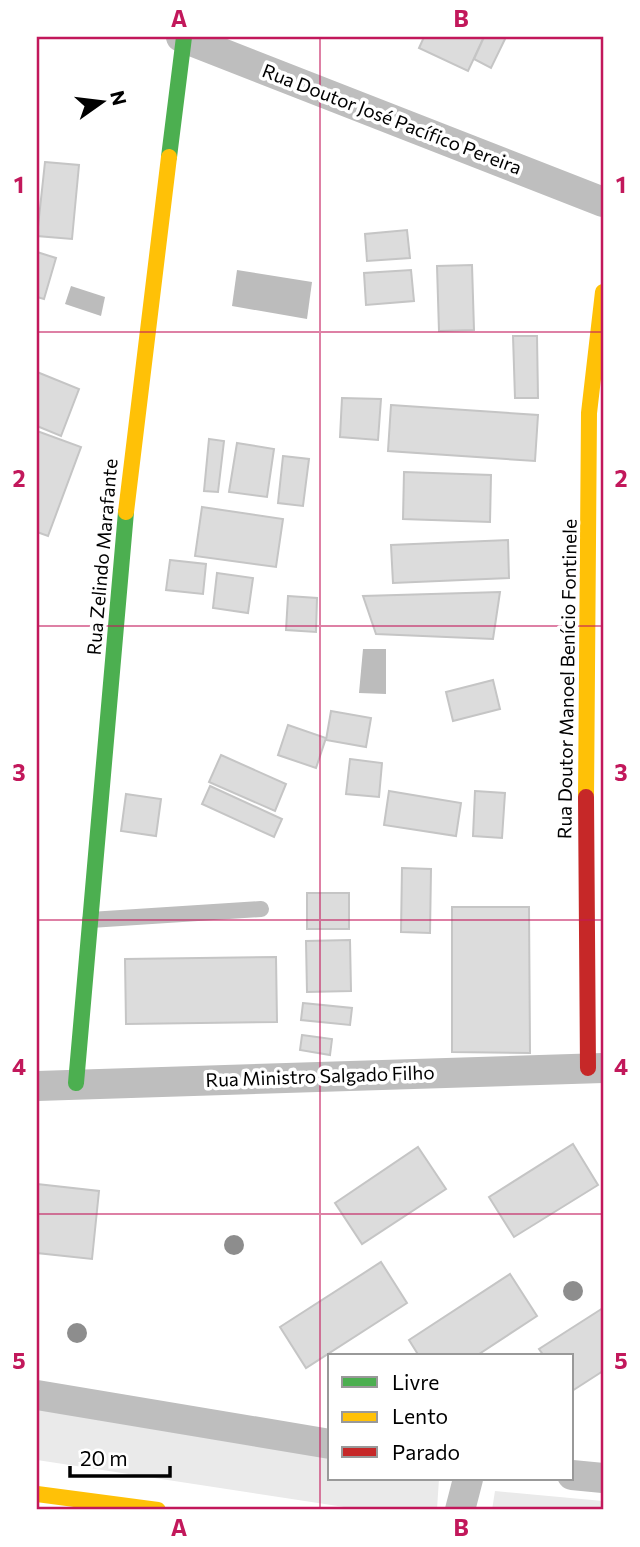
<svg xmlns="http://www.w3.org/2000/svg" width="640" height="1547" font-family="Commissioner,sans-serif">
  <style>
    .green { fill: #eaeaea }
    .water { fill: #bcbcbc }
    .building { fill: #dcdcdc; stroke: #c5c5c5; stroke-width: 2 }
    .lines { fill: none; stroke-linecap: round; stroke-linejoin: round }
    .lane { stroke: #bebebe; stroke-width: 16 }
    .street { stroke: #bebebe; stroke-width: 30 }
    .fast { stroke: #4caf50; stroke-width: 16 }
    .slow { stroke: #ffc107; stroke-width: 16 }
    .jam { stroke: #c62828; stroke-width: 16 }
    .tree { fill: #8d8d8d }
    .grid { fill: none; stroke: #c2185b; stroke-width: 2; stroke-opacity: 0.55 }
    .labels { text-anchor: middle; stroke-width: 7; stroke-linejoin: round; paint-order: stroke }
    .street-label { font-size: 19px; fill: #000; stroke: #fff }
    .neatline { fill: none; stroke: #c2185b; stroke-width: 2.5 }
    .grid-label { font-size: 23px; text-anchor: middle; font-weight: bold; fill: #c2185b }
  </style>
  <rect width="100%" height="100%" fill="#fff"/>
  <g class="green">
    <path d="M37 1400 330 1451V1479H439L437 1509 364 1510 37 1460Z"/>
    <path d="M495 1491 603 1501V1510H492Z"/>
  </g>
  <g class="water">
    <path d="M237 270 312 282 307 319 232 306Z"/>
    <path d="M71 286 105 297 101 316 65 304Z"/>
    <path d="M363 649H386V694L359 693Z"/>
  </g>
  <g class="building">
    <path d="M424 37H484L468 71 419 48Z"/>
    <path d="M484 37H506L491 68 474 59Z"/>
    <path d="M45 162 79 165 72 239 37 236Z"/>
    <path d="M407 230 410 258 367 261 365 234Z"/>
    <path d="M37 252 56 258 44 299 37 297Z"/>
    <path d="M472 265 474 330 439 331 437 266Z"/>
    <path d="M411 270 414 301 366 305 364 273Z"/>
    <path d="M513 336H537L538 398H515Z"/>
    <path d="M37 372 79 389 61 436 37 426Z"/>
    <path d="M342 398 381 399 378 440 340 437Z"/>
    <path d="M391 405 538 415 535 461 388 451Z"/>
    <path d="M37 431 81 447 48 536 37 532Z"/>
    <path d="M209 439 224 441 218 492 204 491Z"/>
    <path d="M237 443 274 449 267 497 229 492Z"/>
    <path d="M283 456 309 459 303 506 278 503Z"/>
    <path d="M404 472 491 475 490 522 403 519Z"/>
    <path d="M202 507 283 519 276 567 195 556Z"/>
    <path d="M508 540 509 578 393 583 391 545Z"/>
    <path d="M170 560 206 564 203 594 166 590Z"/>
    <path d="M217 573 253 578 248 613 213 608Z"/>
    <path d="M500 592 493 639 376 634 363 596Z"/>
    <path d="M288 596 317 598 316 632 286 630Z"/>
    <path d="M493 680 500 709 453 721 446 692Z"/>
    <path d="M331 711 371 718 366 747 326 740Z"/>
    <path d="M288 725 326 738 316 768 278 755Z"/>
    <path d="M221 755 286 784 275 811 209 782Z"/>
    <path d="M350 759 382 763 379 797 346 794Z"/>
    <path d="M210 786 282 819 274 837 202 804Z"/>
    <path d="M389 791 461 803 456 836 384 825Z"/>
    <path d="M475 791 505 793 502 838 473 836Z"/>
    <path d="M126 794 161 799 156 836 121 831Z"/>
    <path d="M402 868 431 869 430 933 401 932Z"/>
    <rect x="307" y="893" width="42" height="36"/>
    <path d="M452 907H529L530 1053 452 1052Z"/>
    <path d="M350 940 351 991 307 992 306 941Z"/>
    <path d="M276 957 277 1022 126 1024 125 959Z"/>
    <path d="M303 1003 352 1008 350 1025 301 1020Z"/>
    <path d="M302 1035 332 1039 330 1055 300 1050Z"/>
    <path d="M573 1144 598 1185 514 1237 489 1197Z"/>
    <path d="M418 1147 446 1189 362 1244 335 1203Z"/>
    <path d="M37 1184 99 1191 92 1259 37 1253Z"/>
    <path d="M381 1262 407 1303 306 1368 280 1327Z"/>
    <path d="M510 1274 537 1316 476 1356H419L409 1340Z"/>
    <path d="M603 1308V1371L572 1391V1356H544L539 1349Z"/>
  </g>
  <g class="lines">
    <path class="lane" d="M90 920 261 909"/>
    <g class="street">
      <path d="M181 37 603 202"/>
      <path d="M37 1086 603 1068"/>
      <path d="M37 1395 330 1444"/>
      <path d="M572 1475 603 1478"/>
      <path d="M460 1510 468 1479"/>
    </g>
    <g class="fast">
      <path d="M169 157 184 37"/>
      <path d="M76 1083 126 512"/>
    </g>
    <g class="slow">
      <path d="M126 512 169 157"/>
      <path d="M586 797 589 413 603 292"/>
      <path d="M37 1494 158 1510"/>
    </g>
    <path class="jam" d="M586 797 588 1068"/>
  </g>
  <g class="tree">
    <circle cx="234" cy="1245" r="10"/>
    <circle cx="573" cy="1291" r="10"/>
    <circle cx="77" cy="1333" r="10"/>
  </g>
  <path class="grid" d="M320 37V1510M37 332H603M37 626H603M37 920H603M37 1214H603"/>
  <g class="labels">
    <g class="street-label">
      <text transform="translate(392 119) rotate(21)" y="7">Rua Doutor José Pacífico Pereira</text>
      <text transform="translate(102 557) rotate(-85)" y="7">Rua Zelindo Marafante</text>
      <text transform="translate(567 679) rotate(-89)" y="7">Rua Doutor Manoel Benício Fontinele</text>
      <text transform="translate(320 1076) rotate(-2)" y="7">Rua Ministro Salgado Filho</text>
    </g>
  </g>
  <rect width="640" height="1547" fill="none" stroke="#ffffff" stroke-width="77"/>
  <rect x="328" y="1354" width="245" height="126" fill="#ffffff" stroke="#999999" stroke-width="2"/>
  <rect x="342" y="1377" width="35" height="10" fill="#4caf50" stroke="#999999" stroke-width="2"/>
  <text x="392" y="1390" font-size="21" fill="#000000">Livre</text>
  <rect x="342" y="1412" width="35" height="10" fill="#ffc107" stroke="#999999" stroke-width="2"/>
  <text x="392" y="1424" font-size="21" fill="#000000">Lento</text>
  <rect x="342" y="1447" width="35" height="10" fill="#c62828" stroke="#999999" stroke-width="2"/>
  <text x="392" y="1460" font-size="21" fill="#000000">Parado</text>
  <g transform="translate(102 102) rotate(76)" stroke="#ffffff" stroke-width="5" paint-order="stroke">
  <path d="M0-5L12 26L0 18L-12 26Z" fill="#000000"/>
  <text y="-10" font-size="19" font-weight="bold" text-anchor="middle" fill="#000000">N</text>
  </g>
  <path d="M70 1466v10h100v-10" fill="none" stroke="#000000" stroke-width="3.5"/>
  <text x="80" y="1466" font-size="21" fill="#000000" stroke="#ffffff" stroke-width="5" paint-order="stroke">20 m</text>
  <rect x="38" y="38" width="564" height="1470" class="neatline"/>
  <g class="grid-label">
    <text x="179" y="27">A</text>
    <text x="461" y="27">B</text>
    <text x="19" y="193">1</text>
    <text x="621" y="193">1</text>
    <text x="19" y="487">2</text>
    <text x="621" y="487">2</text>
    <text x="19" y="781">3</text>
    <text x="621" y="781">3</text>
    <text x="19" y="1075">4</text>
    <text x="621" y="1075">4</text>
    <text x="19" y="1369">5</text>
    <text x="621" y="1369">5</text>
    <text x="179" y="1536">A</text>
    <text x="461" y="1536">B</text>
  </g>
</svg>
